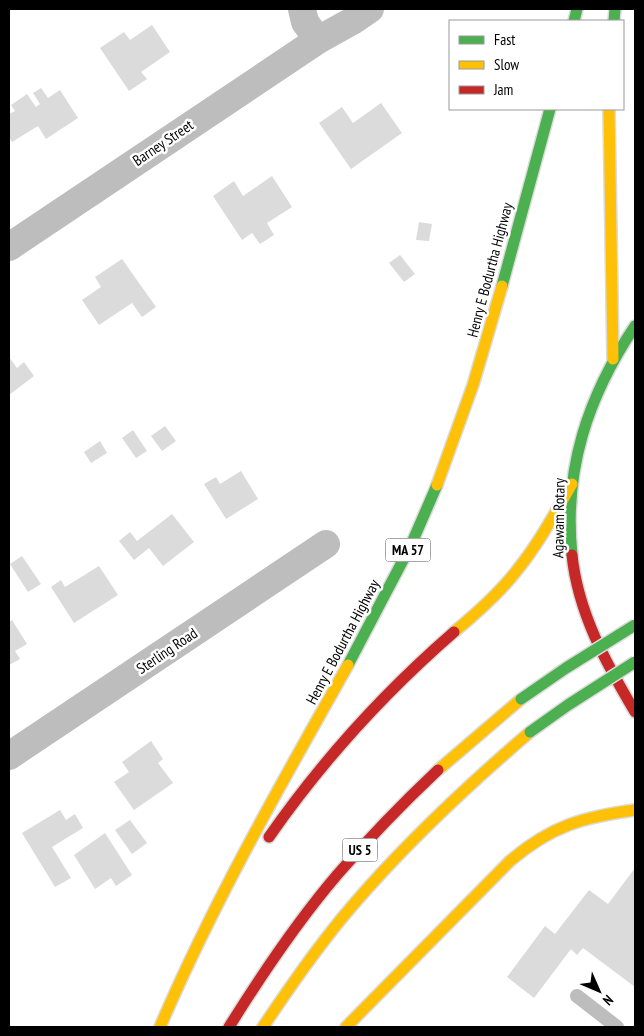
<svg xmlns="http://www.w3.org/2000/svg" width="644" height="1036" font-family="'PT Sans Narrow',sans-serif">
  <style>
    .building { fill: #dbdbdb }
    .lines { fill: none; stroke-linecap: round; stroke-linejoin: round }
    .fast-casing { stroke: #dbdbdb; stroke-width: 14 }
    .slow-casing { stroke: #dbdbdb; stroke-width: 14 }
    .jam-casing { stroke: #dbdbdb; stroke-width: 14 }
    .lane { stroke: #bdbdbd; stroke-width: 14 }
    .street { stroke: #bdbdbd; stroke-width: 28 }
    .fast { stroke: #4caf50; stroke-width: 11 }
    .slow { stroke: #ffc107; stroke-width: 11 }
    .jam { stroke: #c62828; stroke-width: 11 }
    .fast-bridge-casing { stroke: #dbdbdb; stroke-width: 14; stroke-linecap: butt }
    .fast-bridge { stroke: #4caf50; stroke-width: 11 }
    .labels { text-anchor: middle; stroke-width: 5; stroke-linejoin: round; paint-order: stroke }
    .shield { fill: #fff; stroke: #4c4c4c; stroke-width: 1 }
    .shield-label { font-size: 14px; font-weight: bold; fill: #000 }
    .street-label { font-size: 15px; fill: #000; stroke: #fff }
  </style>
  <rect width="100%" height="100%" fill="#fff"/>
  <g class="building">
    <path d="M152 25 170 52 141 72 147 79 129 91 100 48 124 32 130 40Z"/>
    <path d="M41 88 48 98 60 90 78 118 46 139 38 126 12 142 9 137V114L15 111 11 105 27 94 36 107 40 104 33 93Z"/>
    <path d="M381 103 402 133 351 169 319 123 342 107 353 123Z"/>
    <path d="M272 176 292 207 267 223 274 235 260 244 252 233 242 240 213 196 234 181 243 196Z"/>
    <path d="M419 222 432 224 429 241 416 240Z"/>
    <path d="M400 255 415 274 404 282 389 263Z"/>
    <path d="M122 259 156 307 142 317 132 303 99 325 82 300 101 287 95 277Z"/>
    <path d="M9 357 17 368 24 362 34 376 9 395Z"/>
    <path d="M165 426 176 441 162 451 151 436Z"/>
    <path d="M133 430 147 451 136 458 122 438Z"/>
    <path d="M100 441 107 453 91 463 84 452Z"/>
    <path d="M241 471 258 499 226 519 204 484 216 477 220 484Z"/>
    <path d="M172 514 194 542 163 566 149 548 134 560 119 541 130 532 137 541Z"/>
    <path d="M22 556 41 584 28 592 10 564Z"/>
    <path d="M99 566 118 595 74 623 51 587 61 580 65 587Z"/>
    <path d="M12 620 27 644 15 651 20 659 9 665V622Z"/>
    <path d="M151 741 163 759 158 763 173 783 134 810 114 782 129 772 122 762Z"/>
    <path d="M60 810 66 820 75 814 83 828 52 847 71 878 55 887 22 833Z"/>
    <path d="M130 820 147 843 132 854 115 830Z"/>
    <path d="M105 833 132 875 116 886 111 878 95 889 74 855Z"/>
    <path d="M635 868V987L583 948 577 955 571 949 534 998 507 977 545 926 555 934 589 890 608 904Z"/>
  </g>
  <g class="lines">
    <defs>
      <g id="fast">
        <path d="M574 21 577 9"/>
        <path d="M614 21 615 9"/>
        <path d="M502 286 550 109"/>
        <path d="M572 555C563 470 588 396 635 326"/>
        <path d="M348 665 411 545 437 485"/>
      </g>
      <g id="slow">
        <path d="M609 109 613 359"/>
        <path d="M437 485 473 385 502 286"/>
        <path d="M454 632C477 613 500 593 518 569 539 543 555 513 572 484"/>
        <path d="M438 770 521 699"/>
        <path d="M160 1027C214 901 281 784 348 665"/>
        <path d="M263 1027C291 985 320 943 353 905 407 842 467 786 530 732"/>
        <path d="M346 1027 510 861C551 826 583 817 635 810"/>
      </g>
      <g id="jam">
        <path d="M572 555C578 613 606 663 635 712"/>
        <path d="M269 837C322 761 385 692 454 632"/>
        <path d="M229 1027C262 974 297 922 337 875 369 838 403 803 438 770"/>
      </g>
    </defs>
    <use href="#fast" class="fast-casing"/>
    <use href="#slow" class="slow-casing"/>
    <use href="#jam" class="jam-casing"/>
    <path class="lane" d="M577 996 617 1027"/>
    <g class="street">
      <path d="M302 9 305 22 318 40"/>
      <path d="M9 247 318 40 354 20 370 9"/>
      <path d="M9 756 326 544"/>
    </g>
    <use href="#fast" class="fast"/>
    <use href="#slow" class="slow"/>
    <use href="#jam" class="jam"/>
    <defs>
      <g id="fast-bridge">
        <path d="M521 699 566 668 635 625"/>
        <path d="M530 732 568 705 635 662"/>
      </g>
    </defs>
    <use href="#fast-bridge" class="fast-bridge-casing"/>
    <use href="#fast-bridge" class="fast-bridge"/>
  </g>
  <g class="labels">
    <g class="shield">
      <rect x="385.5" y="538.5" width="45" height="23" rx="4"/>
      <rect x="342.5" y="838.5" width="35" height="23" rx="4"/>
    </g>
    <g class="shield-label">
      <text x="408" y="555">MA 57</text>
      <text x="360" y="855">US 5</text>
    </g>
    <g class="street-label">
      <text transform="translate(163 143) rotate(-34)" y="5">Barney Street</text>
      <text transform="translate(490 270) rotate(-75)" y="5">Henry E Bodurtha Highway</text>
      <text transform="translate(559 518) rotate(-89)" y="5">Agawam Rotary</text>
      <text transform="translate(343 642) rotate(-62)" y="5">Henry E Bodurtha Highway</text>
      <text transform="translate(167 651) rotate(-34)" y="5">Sterling Road</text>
    </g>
  </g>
  <rect width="644" height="1036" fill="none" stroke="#000000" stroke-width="20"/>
  <rect x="449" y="20" width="175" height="90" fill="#ffffff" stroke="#999999"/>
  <rect x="459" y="36" width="25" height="8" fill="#4caf50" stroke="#999999"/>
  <text x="494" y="45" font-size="15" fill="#000000">Fast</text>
  <rect x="459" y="61" width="25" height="8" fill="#ffc107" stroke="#999999"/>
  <text x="494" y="70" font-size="15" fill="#000000">Slow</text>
  <rect x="459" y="86" width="25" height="8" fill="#c62828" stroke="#999999"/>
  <text x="494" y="95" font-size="15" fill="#000000">Jam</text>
  <g transform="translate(599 991) rotate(135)" stroke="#ffffff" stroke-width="4" paint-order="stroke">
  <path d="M0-4L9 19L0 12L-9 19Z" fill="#000000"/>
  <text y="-8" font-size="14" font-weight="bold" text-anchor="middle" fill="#000000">N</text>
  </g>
</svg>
